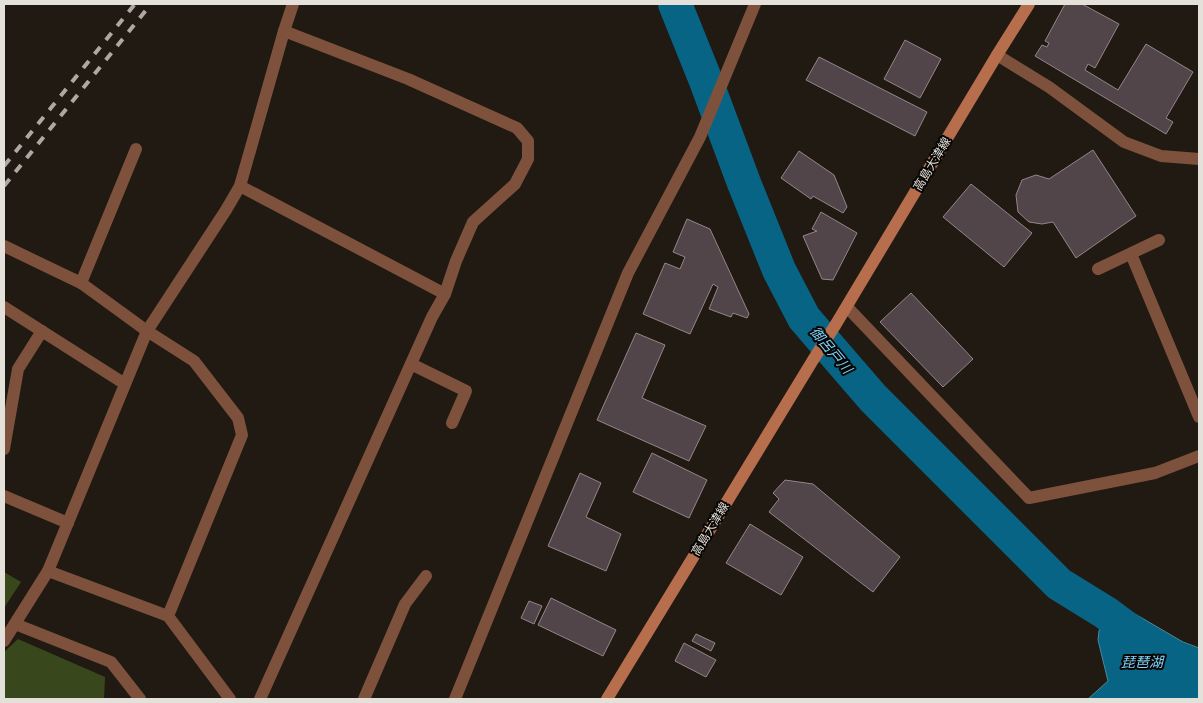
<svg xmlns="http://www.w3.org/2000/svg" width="1203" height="703" font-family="'Varela Round','Noto Sans JP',sans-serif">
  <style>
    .green { fill: #39481c }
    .water { fill: #086485; stroke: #4a899e }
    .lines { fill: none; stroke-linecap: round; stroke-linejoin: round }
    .river { stroke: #086485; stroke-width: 34 }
    .building { fill: #514549; stroke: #94868a }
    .minor { stroke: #7e513c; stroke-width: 12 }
    .secondary { stroke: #b66e4d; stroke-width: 12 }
    .rail { stroke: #ada8a1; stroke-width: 4; stroke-dasharray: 9 9; stroke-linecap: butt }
    .labels { text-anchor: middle; stroke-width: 4; stroke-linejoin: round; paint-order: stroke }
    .street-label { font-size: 12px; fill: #e4e0da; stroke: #080604 }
    .water-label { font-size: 14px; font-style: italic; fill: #81d3fb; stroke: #080604 }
  </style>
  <rect width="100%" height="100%" fill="#201a12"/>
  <g class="green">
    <path d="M4 572 21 582 4 608Z"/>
    <path d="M18 639 105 677 104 699H4V652Z"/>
  </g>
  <path class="water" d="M1111 600 1183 642 1199 648V699H1088L1108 681 1098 640 1099 631Z"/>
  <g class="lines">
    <path class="river" d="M675 4 706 81 744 183 779 270 804 318 873 398 1059 584 1106 613 1157 651 1199 667"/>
  </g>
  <g class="building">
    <path d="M1065 4H1082L1119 24 1095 68 1088 64 1085 70 1118 90 1146 44 1193 72 1166 118 1173 122 1166 134 1035 56 1042 45 1047 47 1049 43 1045 41Z"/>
    <path d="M905 40 941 59 920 98 884 79Z"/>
    <path d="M819 57 927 112 915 136 806 80Z"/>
    <path d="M1093 150 1136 216 1076 258 1053 222 1042 224 1029 222 1018 212 1016 195 1022 180 1036 175 1049 179Z"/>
    <path d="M799 151 834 175 847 207 843 213 813 196 811 199 781 178Z"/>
    <path d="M971 184 1032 233 1004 267 943 217Z"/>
    <path d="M821 212 857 233 833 280 822 279 803 236 817 231 812 229Z"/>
    <path d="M687 219 710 229 749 314 747 318 733 313 731 317 709 309 718 287 713 284 690 334 643 314 665 263 680 269 685 257 673 252Z"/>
    <path d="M911 293 973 359 943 387 880 322Z"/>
    <path d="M636 333 665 345 642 398 706 426 689 461 597 420Z"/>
    <path d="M652 453 707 480 689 518 633 492Z"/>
    <path d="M580 473 601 483 586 517 621 534 606 571 548 546Z"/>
    <path d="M785 480 813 484 900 557 873 592 769 512 779 499 773 493Z"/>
    <path d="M750 524 803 557 781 595 726 563Z"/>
    <path d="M551 598 616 630 603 656 538 625Z"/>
    <path d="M529 601 542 606 534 624 521 618Z"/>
    <path d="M696 634 715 643 711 651 692 641Z"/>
    <path d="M684 643 716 660 706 677 675 661Z"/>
  </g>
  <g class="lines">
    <g class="minor">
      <path d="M284 31 293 4"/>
      <path d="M997 55 1049 87 1124 142 1161 156 1199 159"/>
      <path d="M240 186 445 294"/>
      <path d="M4 246 81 283 147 331 194 361 238 418 242 435 168 616"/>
      <path d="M1131 254 1199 417"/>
      <path d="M1098 269 1159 240"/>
      <path d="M81 283 136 149"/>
      <path d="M4 307 125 384"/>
      <path d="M847 307 1029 498 1155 473 1199 456"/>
      <path d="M411 364 466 391 452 423"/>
      <path d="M4 449 18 369 42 331"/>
      <path d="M4 496 68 523"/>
      <path d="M48 571 168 616 230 699"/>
      <path d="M15 624 111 662 140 699"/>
      <path d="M4 641 48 571 147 331 226 210 240 186 284 31 408 79 517 128 528 141V159L515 184 473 222 456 261 445 294 432 317 260 699"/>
      <path d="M364 699 405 604 426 576"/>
      <path d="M455 699 628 273 700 137 755 4"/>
    </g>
    <path class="secondary" d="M607 699 813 360 836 324 997 55 1029 4"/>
    <g class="rail">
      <path d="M4 166 135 4"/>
      <path d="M4 186 151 4"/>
    </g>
  </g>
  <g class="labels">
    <g class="street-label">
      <text transform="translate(932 164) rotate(-59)" y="4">高島大津線</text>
      <text transform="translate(710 529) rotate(-59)" y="4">高島大津線</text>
    </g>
    <g class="water-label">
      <text transform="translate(831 350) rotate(50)" y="5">御呂戸川</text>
      <text x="1142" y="667">琵琶湖</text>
    </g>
  </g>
  <rect width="1203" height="703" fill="none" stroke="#e4e0da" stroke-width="10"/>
</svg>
